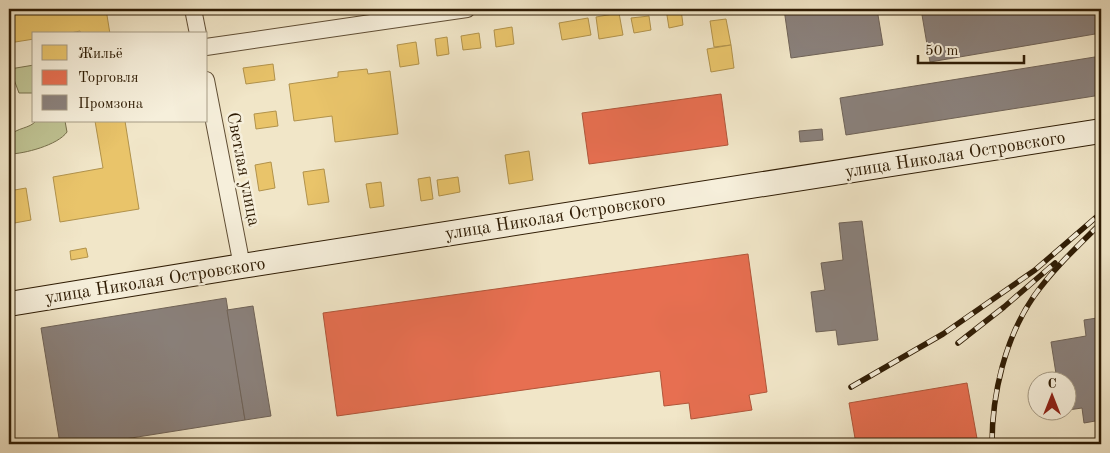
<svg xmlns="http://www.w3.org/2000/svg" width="1110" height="453" font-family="'Old Standard TT',serif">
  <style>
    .green { fill: #bfc393; stroke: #77704c }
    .homes { fill: #e9c46a; stroke: #b1924b }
    .shops { fill: #e76f51; stroke: #b0563a }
    .industry { fill: #8a817c; stroke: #6f6358 }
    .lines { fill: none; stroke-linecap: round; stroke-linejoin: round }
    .street-casing { stroke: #604e35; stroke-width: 18 }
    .secondary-casing { stroke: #2f1c04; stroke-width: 26 }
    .street { stroke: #f6efdb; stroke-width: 16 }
    .secondary { stroke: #f6efdb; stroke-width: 24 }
    .rail-casing { stroke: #2f1c04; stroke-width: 5.5 }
    .rail { stroke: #f6efdb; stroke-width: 4; stroke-dasharray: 11; stroke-linecap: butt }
    .labels { text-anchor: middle; stroke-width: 5; stroke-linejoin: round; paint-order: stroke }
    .street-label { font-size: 18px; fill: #2f1c04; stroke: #f6efdb }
  </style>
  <rect width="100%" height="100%" fill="#f1e6c8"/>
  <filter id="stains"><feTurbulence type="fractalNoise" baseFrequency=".004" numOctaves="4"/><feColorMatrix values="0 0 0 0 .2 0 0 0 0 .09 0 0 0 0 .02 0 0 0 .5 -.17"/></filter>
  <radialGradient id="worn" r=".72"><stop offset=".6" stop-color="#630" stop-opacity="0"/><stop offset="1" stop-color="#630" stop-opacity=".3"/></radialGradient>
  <g class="green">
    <path d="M34 65V93H19L10 69Z"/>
    <path d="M36 121H65L67 132C58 145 24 154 9 154V136C18 127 29 129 36 121Z"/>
  </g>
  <g class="homes">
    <path d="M36 9H106L110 34H81L80 31 66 34H34V39L9 43V13Z"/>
    <path d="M666 9H681L683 25 669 28Z"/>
    <path d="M619 13 623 35 599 39 596 17Z"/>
    <path d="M649 16 651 30 634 33 631 18Z"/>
    <path d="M588 18 591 35 562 40 559 23Z"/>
    <path d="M726 19 731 45 714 47 710 21Z"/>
    <path d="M512 27 514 44 496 47 494 30Z"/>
    <path d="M479 33 481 48 463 50 461 36Z"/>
    <path d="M447 37 449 54 437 56 435 39Z"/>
    <path d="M416 42 419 64 400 67 397 45Z"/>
    <path d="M731 45 734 68 711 72 707 49Z"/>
    <path d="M273 64 275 80 246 84 243 68Z"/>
    <path d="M367 69 368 74 390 71 398 134 335 142 332 116 294 121 289 84 338 77V72Z"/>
    <path d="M276 111 278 126 256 129 254 114Z"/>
    <path d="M95 121H125L139 209 60 222 53 177 103 168Z"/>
    <path d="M529 151 533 180 509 184 505 155Z"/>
    <path d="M271 162 275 188 259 191 255 165Z"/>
    <path d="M324 169 329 202 308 205 303 172Z"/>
    <path d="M430 177 433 199 421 201 418 179Z"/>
    <path d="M458 177 460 192 439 196 437 180Z"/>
    <path d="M381 182 384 206 370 208 366 184Z"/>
    <path d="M26 188 31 220 9 224V191Z"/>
    <path d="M86 248 88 257 71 260 70 251Z"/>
  </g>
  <g class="shops">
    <path d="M721 94 728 145 589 164 582 113Z"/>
    <path d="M748 254 767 392 749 395 752 410 691 419 689 403 664 406 660 371 337 416 323 313Z"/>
    <path d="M967 383 978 444H856L849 403Z"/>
  </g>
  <g class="industry">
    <path d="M784 9H877L883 45 791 58Z"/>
    <path d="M921 9H1101V33L930 62Z"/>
    <path d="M1101 56V95L846 135 840 98Z"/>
    <path d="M822 129 823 140 800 142 799 131Z"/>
    <path d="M862 221 878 340 838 345 836 330 816 332 811 292 825 290 821 263 843 260 839 223Z"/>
    <path d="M226 298 245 420 93 444H60L41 328Z"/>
    <path d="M253 306 271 416 245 420 227 310Z"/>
    <path d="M1097 318 1101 348V420L1084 423 1082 408 1068 410V380H1057L1051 342 1086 336 1084 320Z"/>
  </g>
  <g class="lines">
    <defs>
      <g id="street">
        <path d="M193 9 198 34"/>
        <path d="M206 47 467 9"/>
        <path d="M206 80 242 266"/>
      </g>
      <path id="secondary" d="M9 304 242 266 1101 131"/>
    </defs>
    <use href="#street" class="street-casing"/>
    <use href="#secondary" class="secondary-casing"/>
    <use href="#street" class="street"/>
    <use href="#secondary" class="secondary"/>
    <defs>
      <g id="rail">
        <path d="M958 343 1004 307 1055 263"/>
        <path d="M851 387 943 334 1035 270 1101 213"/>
        <path d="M992 444C992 394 1005 338 1034 296 1053 269 1078 246 1101 223"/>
      </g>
    </defs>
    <use href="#rail" class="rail-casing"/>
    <use href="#rail" class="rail"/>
  </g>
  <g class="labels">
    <g class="street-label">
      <text transform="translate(955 154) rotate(-9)" y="6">улица Николая Островского</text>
      <text transform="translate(244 169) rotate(79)" y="6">Светлая улица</text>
      <text transform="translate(555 216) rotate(-9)" y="6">улица Николая Островского</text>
      <text transform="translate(155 280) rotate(-9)" y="6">улица Николая Островского</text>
    </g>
  </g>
  <rect width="1110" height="453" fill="none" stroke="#f1e6c8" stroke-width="30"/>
  <rect x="10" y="10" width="1090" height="433" fill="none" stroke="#2f1c04" stroke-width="2.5"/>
  <rect x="15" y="15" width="1080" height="423" fill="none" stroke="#2f1c04"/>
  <rect x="32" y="32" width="175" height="90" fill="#f6efdb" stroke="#a69b85"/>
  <rect x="42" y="45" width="25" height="15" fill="#e9c46a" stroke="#a69b85"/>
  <text x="78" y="58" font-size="15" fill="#2f1c04">Жильё</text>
  <rect x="42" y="70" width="25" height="15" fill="#e76f51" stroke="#a69b85"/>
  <text x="78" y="82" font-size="15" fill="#2f1c04">Торговля</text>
  <rect x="42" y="95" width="25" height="15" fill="#8a817c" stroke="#a69b85"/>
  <text x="78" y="108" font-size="15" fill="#2f1c04">Промзона</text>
  <g transform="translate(1052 396)"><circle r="24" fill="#f6efdb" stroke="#a69b85"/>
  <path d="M0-4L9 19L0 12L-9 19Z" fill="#8f2418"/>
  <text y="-8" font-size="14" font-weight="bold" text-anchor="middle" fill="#2f1c04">С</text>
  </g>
  <path d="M918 55v8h106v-8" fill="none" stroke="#2f1c04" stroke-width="2.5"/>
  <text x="925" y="55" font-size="15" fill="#2f1c04" stroke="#f6efdb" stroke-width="4" paint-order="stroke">50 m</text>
  <rect width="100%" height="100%" filter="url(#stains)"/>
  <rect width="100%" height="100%" fill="url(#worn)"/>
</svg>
